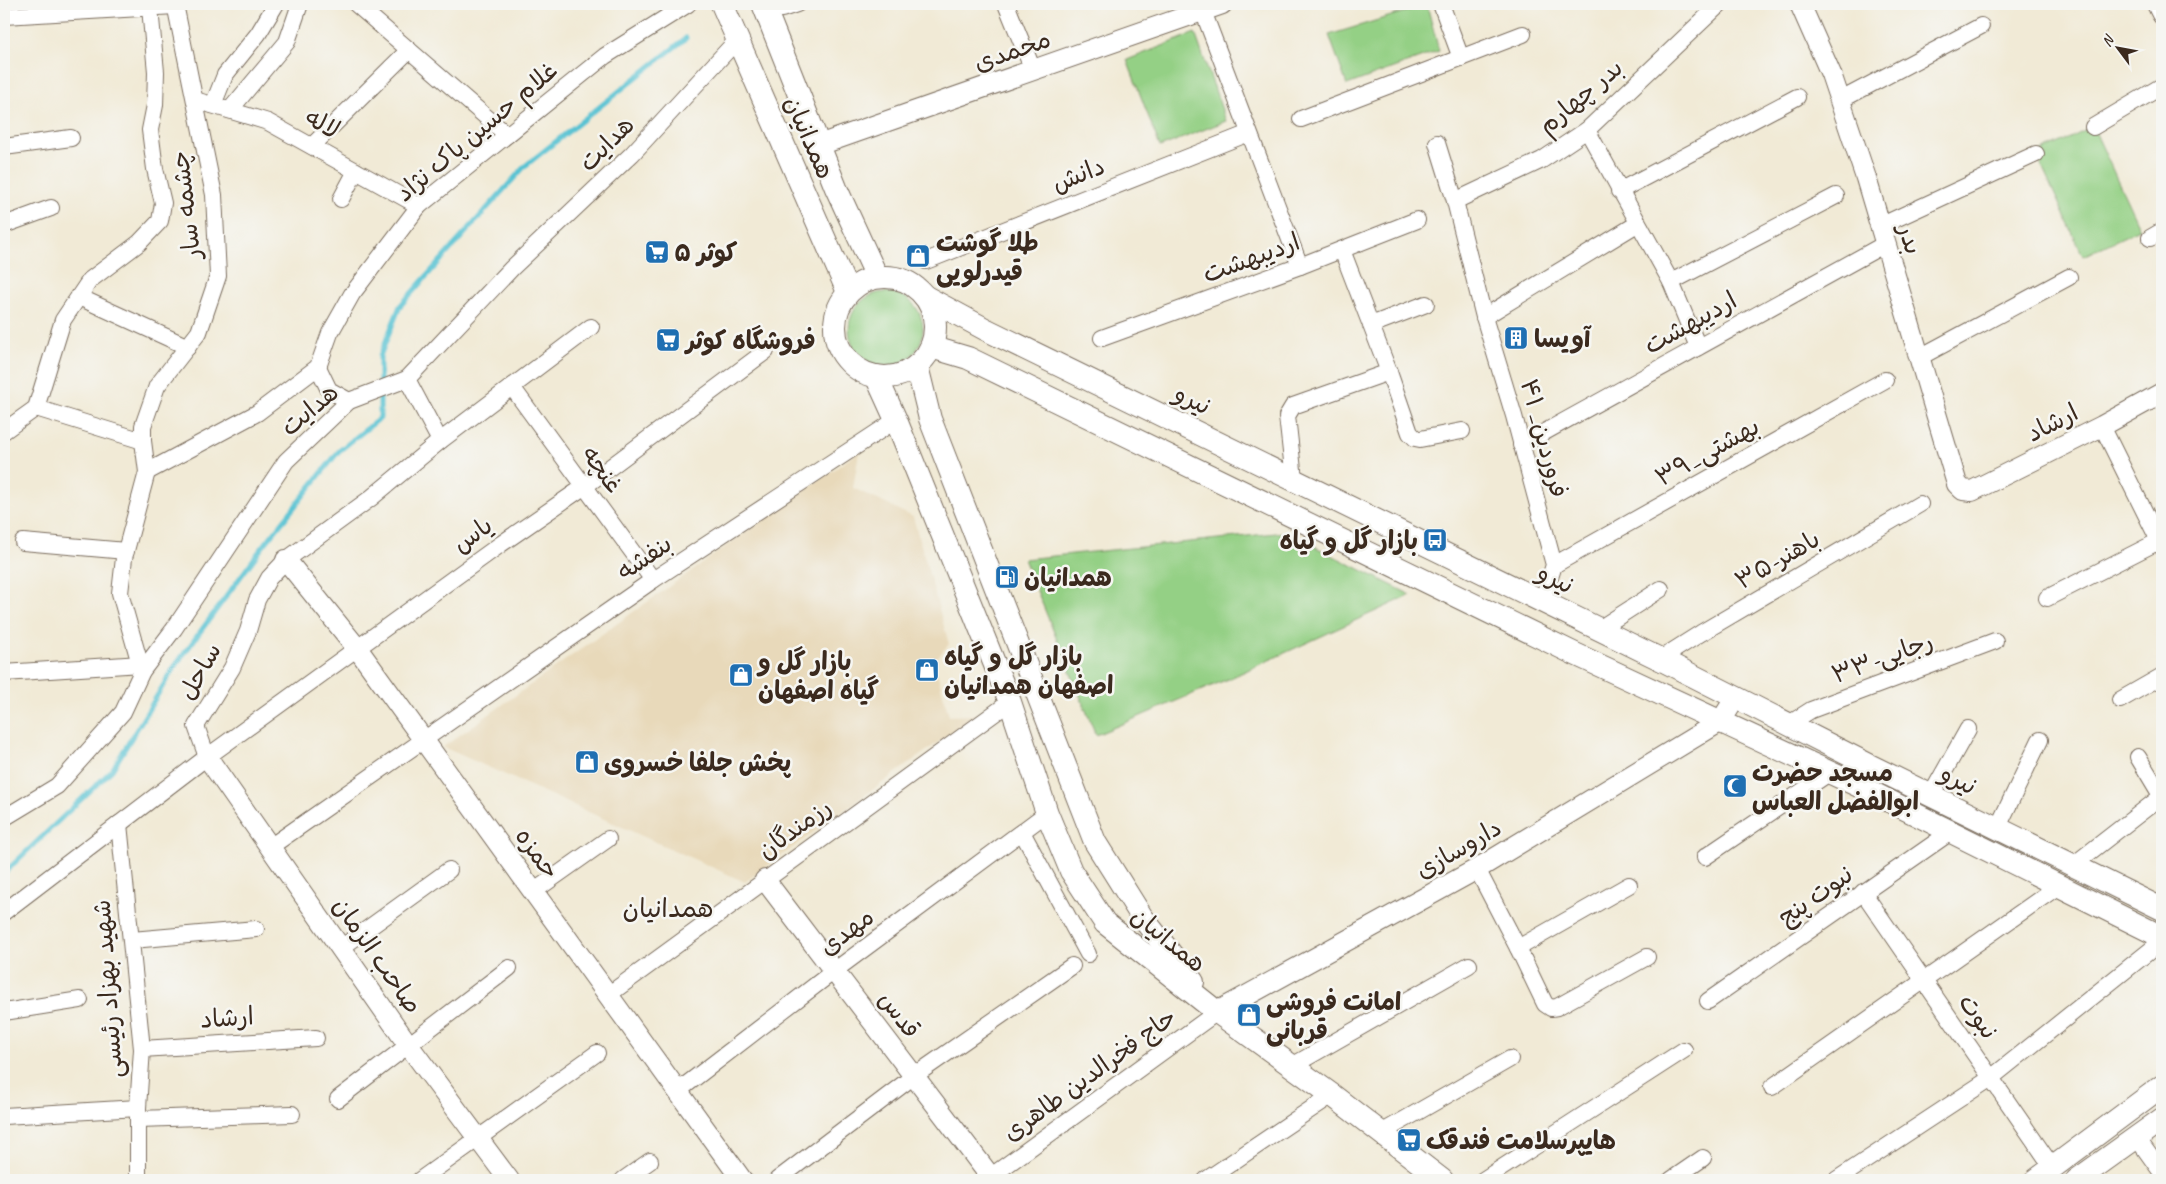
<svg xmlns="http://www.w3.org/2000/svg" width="2166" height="1184" font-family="Caveat,'Playpen Sans Arabic',sans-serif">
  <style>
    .built { fill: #e8d9ba }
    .green { fill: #94d085; stroke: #687d52 }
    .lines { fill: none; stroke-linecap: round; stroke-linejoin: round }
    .stream { stroke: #59c3d3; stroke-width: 5 }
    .minor-casing { stroke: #7b6d5e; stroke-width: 18 }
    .tertiary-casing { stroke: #7b6d5e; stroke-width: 22 }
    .secondary-casing { stroke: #7b6d5e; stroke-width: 24 }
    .minor { stroke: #fff; stroke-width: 16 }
    .tertiary { stroke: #fff; stroke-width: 20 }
    .secondary { stroke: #fff; stroke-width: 22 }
    .labels { text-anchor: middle; stroke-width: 5; stroke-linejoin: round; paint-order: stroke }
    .street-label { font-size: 25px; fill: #3b2a1e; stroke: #f6f6f2 }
    .poi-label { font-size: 25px; font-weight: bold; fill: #3b2a1e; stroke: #f6f6f2; text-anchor: start }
    .neighbourhood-label { font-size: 26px; fill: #3b2a1e; stroke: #f6f6f2 }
  </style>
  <rect width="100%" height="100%" fill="#f6f6f2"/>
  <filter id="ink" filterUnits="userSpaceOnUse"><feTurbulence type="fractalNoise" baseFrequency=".02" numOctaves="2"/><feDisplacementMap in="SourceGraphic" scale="10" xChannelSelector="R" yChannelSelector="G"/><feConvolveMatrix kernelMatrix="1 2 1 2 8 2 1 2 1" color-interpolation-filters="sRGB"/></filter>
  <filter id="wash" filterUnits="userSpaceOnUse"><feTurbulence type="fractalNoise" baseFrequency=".0096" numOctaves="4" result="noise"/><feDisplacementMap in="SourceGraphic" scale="20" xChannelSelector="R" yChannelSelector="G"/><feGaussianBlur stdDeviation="1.12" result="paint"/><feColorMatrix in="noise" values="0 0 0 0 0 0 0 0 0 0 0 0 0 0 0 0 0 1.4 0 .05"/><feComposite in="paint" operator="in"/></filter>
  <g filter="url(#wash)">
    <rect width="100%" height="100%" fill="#f1ead6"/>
    <path class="built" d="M859 452 853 488 913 517 949 644 934 661 949 716 976 715 745 882 443 747Z"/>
    <g class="green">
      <path d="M1427 5 1439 51 1347 85 1329 35Z"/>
      <path d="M1195 33 1226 121 1160 147 1127 60Z"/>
      <path d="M2093 127 2140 229 2083 256 2036 154Z"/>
      <circle cx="886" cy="329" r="37"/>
      <path d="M1286 532 1411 595 1228 679 1096 735 1024 559Z"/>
    </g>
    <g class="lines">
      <path class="stream" d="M4 873 112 770 175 666 261 549 339 451 380 418V356L400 306 525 166 686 38"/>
    </g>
  </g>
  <g filter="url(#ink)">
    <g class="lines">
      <defs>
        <g id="minor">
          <path d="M356 4 507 135"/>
          <path d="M1006 4 1033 70"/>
          <path d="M1441 4 1461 58"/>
          <path d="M782 9 797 4"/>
          <path d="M1203 11 1300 266"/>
          <path d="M4 16 175 6"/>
          <path d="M195 100 268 122 419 206"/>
          <path d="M1839 101 1981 26"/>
          <path d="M213 105 225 75 258 34 276 4"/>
          <path d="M230 110 287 42 300 4"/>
          <path d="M1301 119 1523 34"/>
          <path d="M2093 127 2162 86"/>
          <path d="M1587 130 1671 282 1698 347"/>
          <path d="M1437 143 1455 201 1484 317 1514 416 1554 565 1542 602"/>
          <path d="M312 146 409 50"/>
          <path d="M4 147 71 138"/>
          <path d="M1619 191 1797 97"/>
          <path d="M341 199 356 171"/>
          <path d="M1455 201 1542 160 1587 130 1720 4"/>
          <path d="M4 225 51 208"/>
          <path d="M1880 226 2036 154"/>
          <path d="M2150 238 2162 231"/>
          <path d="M1342 250 1389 372 1410 433 1415 438 1420 439 1462 431"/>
          <path d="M926 261 1249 133"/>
          <path d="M1671 282 1836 196"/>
          <path d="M79 297 188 347"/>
          <path d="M1484 317 1637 224"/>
          <path d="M1371 325 1426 304"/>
          <path d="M1102 338 1300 266 1417 220"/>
          <path d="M1920 357 2069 277"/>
          <path d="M318 367 329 390 349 401"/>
          <path d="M407 379 440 441"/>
          <path d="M512 387 653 580"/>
          <path d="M36 408 143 441"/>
          <path d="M2102 426 2162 547"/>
          <path d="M4 431 36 408 63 320 90 280 139 243 160 221 163 203 155 169 150 130 155 105 156 72 150 8 147 4"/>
          <path d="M1521 445 1885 244"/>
          <path d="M147 472 257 413 318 367 330 333 352 294 419 206 605 56 688 4"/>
          <path d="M1294 479 1287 416 1293 406 1389 372"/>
          <path d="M23 542 126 551"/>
          <path d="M1554 565 1885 380"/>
          <path d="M2047 598 2159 541"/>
          <path d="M1599 629 1661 589"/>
          <path d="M1660 659 1701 633 1920 504"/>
          <path d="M142 671 120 593 124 558 147 472 143 441V426L157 386 199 332 218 276 214 195 175 4"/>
          <path d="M4 673 141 664"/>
          <path d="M2120 700 2162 676"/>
          <path d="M1789 724 1811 710 1995 641"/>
          <path d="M207 757 501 544 585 486 766 351"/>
          <path d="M2138 757 2162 797"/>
          <path d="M1931 795 1968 729"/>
          <path d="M4 818 57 786 123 712 142 671 174 629 286 461 349 401 407 379 512 268 632 154 737 40"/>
          <path d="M119 824 142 1049 138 1108V1180"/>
          <path d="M1997 829 2040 740"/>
          <path d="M1022 832 1088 954"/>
          <path d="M270 847 653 580 896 420"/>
          <path d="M1705 857 1829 773"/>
          <path d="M2072 866 2162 796"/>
          <path d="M1477 869 1518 948 1545 1004 1551 1008 1557 1007 1647 957"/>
          <path d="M533 892 608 839"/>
          <path d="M1863 892 2053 1168"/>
          <path d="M4 912 207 757 196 726 232 668 248 631 257 600 269 578 286 560 371 498 440 441 591 327"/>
          <path d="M132 940 256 929"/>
          <path d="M341 948 449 870"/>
          <path d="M1518 948 1629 885"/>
          <path d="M608 995 1010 702"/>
          <path d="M1708 1001 1952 831"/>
          <path d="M4 1012 80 1000"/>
          <path d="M142 1049 316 1038"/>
          <path d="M1292 1066 1469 965"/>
          <path d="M1772 1087 2060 885"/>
          <path d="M678 1091 834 971 1047 813"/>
          <path d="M338 1099 509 968"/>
          <path d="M4 1116 138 1108"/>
          <path d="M138 1119 292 1114"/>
          <path d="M1381 1133 1510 1059"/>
          <path d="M2137 1138 2162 1173"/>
          <path d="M420 1180 597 1053"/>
          <path d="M623 1180 650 1161"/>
          <path d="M777 1180 914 1076 1072 966"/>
          <path d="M986 1180 1217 1012"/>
          <path d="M1206 1180 1332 1095"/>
          <path d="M1483 1180 1684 1050"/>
          <path d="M1671 1180 1703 1158"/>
          <path d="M1836 1180 1991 1078 2162 941"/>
        </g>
        <g id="tertiary">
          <path d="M1800 4 1831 74 1866 178 1957 484 1963 490 1972 491 2102 426 2162 393"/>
          <path d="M2157 4 2162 14"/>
          <path d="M819 145 1222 4"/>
          <path d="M286 560 357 648 742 1180"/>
          <path d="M207 757 409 1046 509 1180"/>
          <path d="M765 880 993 1180"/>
          <path d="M1217 1012 1477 869 1721 721 1736 697"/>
        </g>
        <g id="secondary">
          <path d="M722 4 848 292"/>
          <path d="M763 4 836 188 877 277"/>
          <circle cx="885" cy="327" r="50"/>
          <path d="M926 297 985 329 1660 659 1871 766 2162 909"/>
          <path d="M931 347 968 358 1575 654 1859 786 2162 937"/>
          <path d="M917 366 930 419 1095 842 1142 917 1193 982"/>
          <path d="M876 376 896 420 1010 702 1047 813 1071 871 1105 923 1217 1012 1332 1095 1442 1180"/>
          <path d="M2036 1180 2162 1086"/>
          <path d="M2077 1180 2162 1119"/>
        </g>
      </defs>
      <use href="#minor" class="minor-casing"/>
      <use href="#tertiary" class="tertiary-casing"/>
      <use href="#secondary" class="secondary-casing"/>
      <use href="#minor" class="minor"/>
      <use href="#tertiary" class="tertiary"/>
      <use href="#secondary" class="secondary"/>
    </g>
  </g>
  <defs>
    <symbol id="supermarket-square" viewBox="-11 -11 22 22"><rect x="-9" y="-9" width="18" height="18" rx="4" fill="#1f6fb2" stroke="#f6f6f2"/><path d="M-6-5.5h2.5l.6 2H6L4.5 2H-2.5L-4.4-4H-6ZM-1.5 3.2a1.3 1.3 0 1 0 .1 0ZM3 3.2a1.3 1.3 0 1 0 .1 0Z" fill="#fff"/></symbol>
    <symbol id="shop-square" viewBox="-11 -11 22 22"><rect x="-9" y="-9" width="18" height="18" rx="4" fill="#1f6fb2" stroke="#f6f6f2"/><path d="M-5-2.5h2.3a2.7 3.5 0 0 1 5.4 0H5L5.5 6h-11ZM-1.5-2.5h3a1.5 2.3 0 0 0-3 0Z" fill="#fff"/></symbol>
    <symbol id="building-square" viewBox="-11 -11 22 22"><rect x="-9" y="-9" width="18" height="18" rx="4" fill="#1f6fb2" stroke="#f6f6f2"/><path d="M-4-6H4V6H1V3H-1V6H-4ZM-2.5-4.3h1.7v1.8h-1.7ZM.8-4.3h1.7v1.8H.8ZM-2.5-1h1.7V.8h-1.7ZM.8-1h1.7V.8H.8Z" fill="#fff"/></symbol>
    <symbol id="bus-square" viewBox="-11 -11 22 22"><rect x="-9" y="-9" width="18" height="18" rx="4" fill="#1f6fb2" stroke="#f6f6f2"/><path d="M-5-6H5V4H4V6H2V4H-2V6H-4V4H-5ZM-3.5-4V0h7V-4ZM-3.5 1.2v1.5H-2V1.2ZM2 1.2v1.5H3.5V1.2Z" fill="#fff"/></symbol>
    <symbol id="fuel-square" viewBox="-11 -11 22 22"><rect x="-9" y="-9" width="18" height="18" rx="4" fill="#1f6fb2" stroke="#f6f6f2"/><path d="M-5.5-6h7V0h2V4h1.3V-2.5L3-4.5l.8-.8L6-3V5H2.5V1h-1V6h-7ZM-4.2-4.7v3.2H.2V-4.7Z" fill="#fff"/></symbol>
    <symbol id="mosque-square" viewBox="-11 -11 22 22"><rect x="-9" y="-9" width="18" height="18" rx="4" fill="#1f6fb2" stroke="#f6f6f2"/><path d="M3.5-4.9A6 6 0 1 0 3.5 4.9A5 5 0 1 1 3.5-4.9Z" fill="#fff"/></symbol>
  </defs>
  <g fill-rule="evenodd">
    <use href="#supermarket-square" x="643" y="238" width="28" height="28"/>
    <use href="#shop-square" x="904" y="242" width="28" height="28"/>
    <use href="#building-square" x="1502" y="324" width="28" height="28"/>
    <use href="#supermarket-square" x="654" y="326" width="28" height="28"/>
    <use href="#bus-square" x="1421" y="526" width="28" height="28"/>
    <use href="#fuel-square" x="993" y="563" width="28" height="28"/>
    <use href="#shop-square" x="913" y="656" width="28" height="28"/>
    <use href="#shop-square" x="727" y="661" width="28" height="28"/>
    <use href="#shop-square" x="573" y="748" width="28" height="28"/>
    <use href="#mosque-square" x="1721" y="772" width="28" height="28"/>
    <use href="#shop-square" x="1235" y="1001" width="28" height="28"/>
    <use href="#supermarket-square" x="1395" y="1126" width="28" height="28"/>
  </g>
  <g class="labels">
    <g class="street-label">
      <text transform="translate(1012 50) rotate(-19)" y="9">محمدی</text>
      <text transform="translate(1580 96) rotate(-40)" y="9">بدر چهارم</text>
      <text transform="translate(323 123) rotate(29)" y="9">لاله</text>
      <text transform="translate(476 131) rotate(-40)" y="9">غلام حسین پاک نژاد</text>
      <text transform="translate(810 137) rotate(66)" y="9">همدانیان</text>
      <text transform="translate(606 143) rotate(-45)" y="9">هدایت</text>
      <text transform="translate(1078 174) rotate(-22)" y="9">دانش</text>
      <text transform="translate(185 205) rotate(-97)" y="9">چشمه سار</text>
      <text transform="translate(1911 239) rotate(74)" y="9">بدر</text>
      <text transform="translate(1251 257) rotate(-20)" y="9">اردیبهشت</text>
      <text transform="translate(1690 322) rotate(-29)" y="9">اردیبهشت</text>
      <text transform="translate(1193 399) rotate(26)" y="9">نیرو</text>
      <text transform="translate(309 409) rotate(-40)" y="9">هدایت</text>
      <text transform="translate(2052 422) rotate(-27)" y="9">ارشاد</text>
      <text transform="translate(1545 438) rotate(75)" y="9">۴۱ _فروردین</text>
      <text transform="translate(1707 451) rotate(-29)" y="9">۳۹_بهشتی</text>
      <text transform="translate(603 469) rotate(54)" y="9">غنچه</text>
      <text transform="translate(472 534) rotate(-36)" y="9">یاس</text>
      <text transform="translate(644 557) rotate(-34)" y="9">بنفشه</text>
      <text transform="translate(1777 559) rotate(-30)" y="9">۳۵-باهنر</text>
      <text transform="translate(1556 578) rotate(26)" y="9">نیرو</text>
      <text transform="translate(1882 657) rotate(-20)" y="9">۳۳-رجایی</text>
      <text transform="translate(199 671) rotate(-61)" y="9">ساحل</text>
      <text transform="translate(1959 779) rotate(27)" y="9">نیرو</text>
      <text transform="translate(794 828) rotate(-36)" y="9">رزمندگان</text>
      <text transform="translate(1458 848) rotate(-30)" y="9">داروسازی</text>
      <text transform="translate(538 853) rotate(54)" y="9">حمزه</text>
      <text transform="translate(1815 895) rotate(-35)" y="9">نبوت پنج</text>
      <text transform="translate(846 931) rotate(-37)" y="9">مهدی</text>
      <text transform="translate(1169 939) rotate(39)" y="9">همدانیان</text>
      <text transform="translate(378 955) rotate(55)" y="9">صاحب الزمان</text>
      <text transform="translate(107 989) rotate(-94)" y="9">شهید بهزاد رئیسی</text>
      <text transform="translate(900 1014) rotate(53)" y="9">قدس</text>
      <text transform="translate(1979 1016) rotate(55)" y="9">نبوت</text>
      <text transform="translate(227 1017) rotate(-4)" y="9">ارشاد</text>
      <text transform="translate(1089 1074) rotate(-36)" y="9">حاج فخرالدین طاهری</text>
    </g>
    <g class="poi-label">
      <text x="936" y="251">طلا گوشت<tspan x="936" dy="29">قیدرلویی</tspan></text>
      <text x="674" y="261">کوثر ۵</text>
      <text x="1534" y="347">آویسا</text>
      <text x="686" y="349">فروشگاه کوثر</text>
      <text x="1418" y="549" text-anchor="end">بازار گل و گیاه</text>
      <text x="1024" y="586">همدانیان</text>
      <text x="944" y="665">بازار گل و گیاه<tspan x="944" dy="29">اصفهان همدانیان</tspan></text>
      <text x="758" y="670">بازار گل و<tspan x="758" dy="29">گیاه اصفهان</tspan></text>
      <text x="604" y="771">پخش جلفا خسروی</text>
      <text x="1752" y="781">مسجد حضرت<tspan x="1752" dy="29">ابوالفضل العباس</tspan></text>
      <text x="1266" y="1010">امانت فروشی<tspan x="1266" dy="29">قربانی</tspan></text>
      <text x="1426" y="1149">هایپرسلامت فندقک</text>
    </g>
    <g class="neighbourhood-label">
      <text x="668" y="917">همدانیان</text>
    </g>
  </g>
  <rect width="2166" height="1184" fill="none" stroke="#f6f6f2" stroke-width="20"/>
  <g transform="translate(2118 48) rotate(302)" stroke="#f6f6f2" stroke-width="4" paint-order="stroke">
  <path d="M0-4L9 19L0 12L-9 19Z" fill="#3b2a1e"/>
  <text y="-8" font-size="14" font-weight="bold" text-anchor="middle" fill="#3b2a1e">N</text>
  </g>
</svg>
